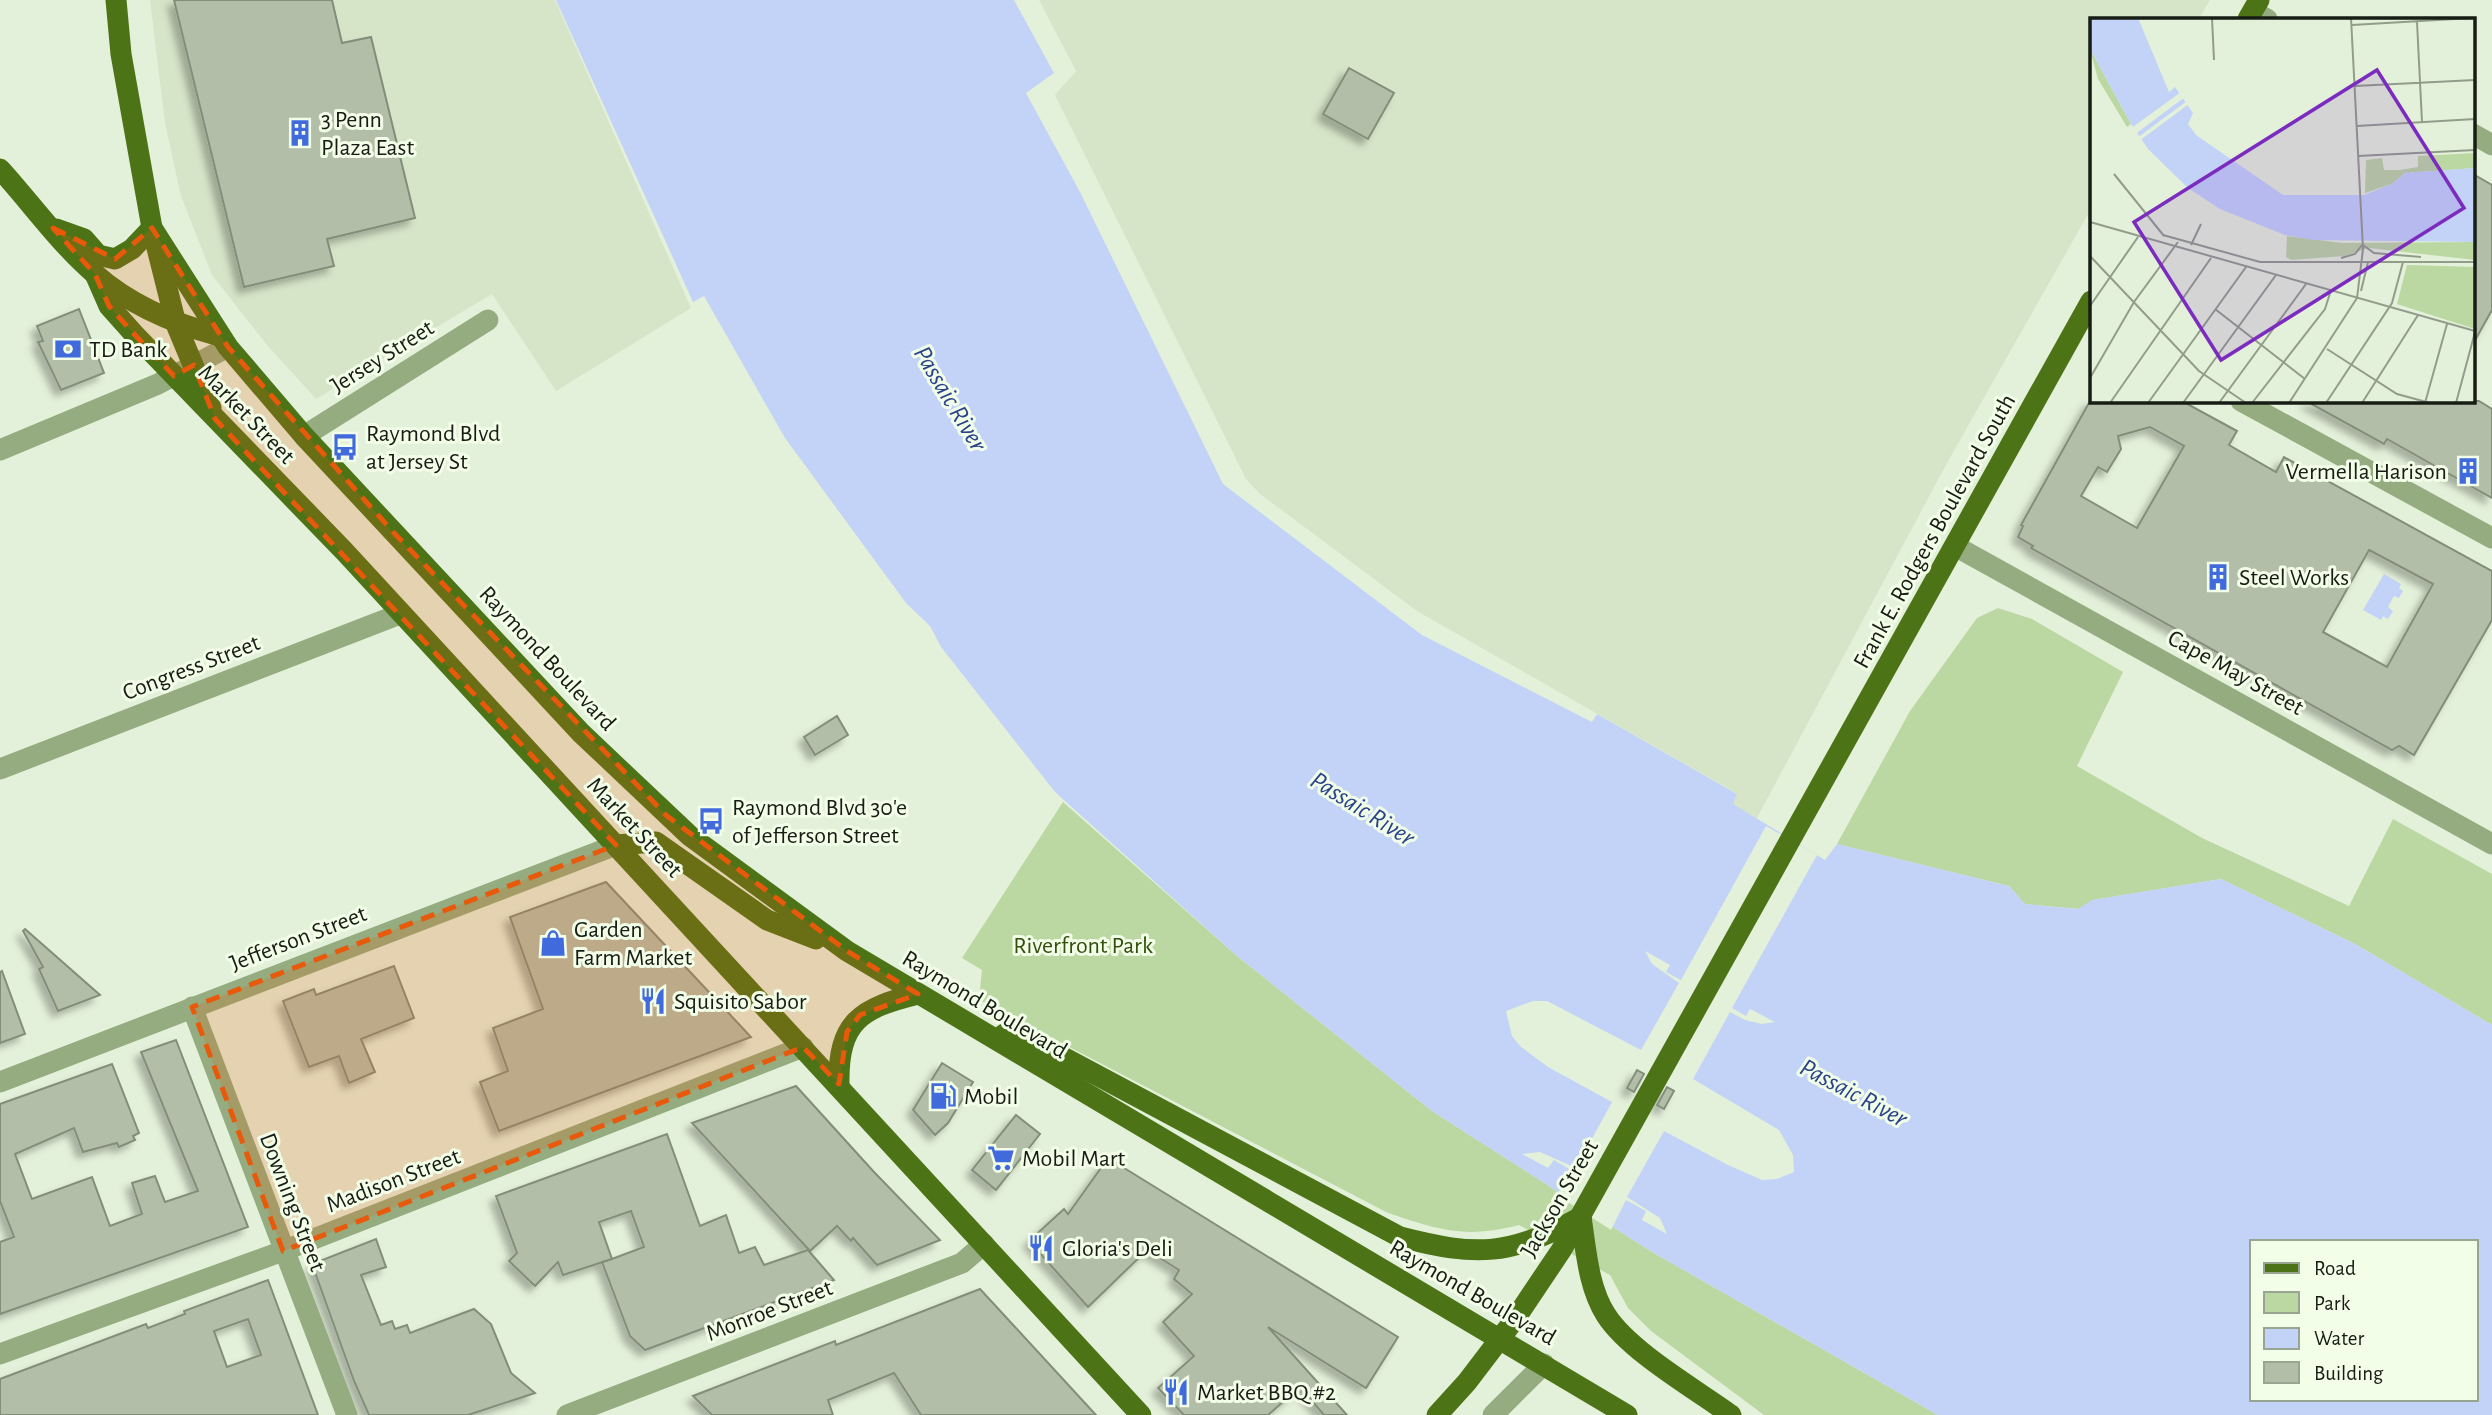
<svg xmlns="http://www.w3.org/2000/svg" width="2492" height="1415" font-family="'Alegreya Sans',sans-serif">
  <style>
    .built { fill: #d6e5c8 }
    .green { fill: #bbd7a2 }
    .water { fill: #c2d3f7; fill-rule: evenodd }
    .pier { fill: #e4f1da }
    .building { fill: #b2bea8; stroke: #838e7a; stroke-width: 2; fill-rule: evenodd; filter: url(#shadow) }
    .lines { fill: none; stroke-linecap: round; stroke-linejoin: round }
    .minor { stroke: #94ac7f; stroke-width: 21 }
    .tertiary { stroke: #94ac7f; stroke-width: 21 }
    .primary { stroke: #4c7417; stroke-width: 21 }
    .primary-bridge { stroke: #4c7417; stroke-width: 21 }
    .marked { fill: #e8590c; fill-opacity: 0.2; stroke: #e8590c; stroke-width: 5; stroke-dasharray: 14 9; stroke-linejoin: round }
    .labels { text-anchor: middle; stroke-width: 6; stroke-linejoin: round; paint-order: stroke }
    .poi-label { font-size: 24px; fill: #171c14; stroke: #f2fee8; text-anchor: start }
    .street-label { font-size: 24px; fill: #171c14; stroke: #f2fee8 }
    .park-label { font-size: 24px; fill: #324f0d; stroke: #f2fee8 }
    .water-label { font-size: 26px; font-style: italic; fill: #294489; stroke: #f2fee8 }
    .inset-road { fill: none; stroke: #929c8b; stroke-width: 2 }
    .view { fill: #7b2cbf; fill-opacity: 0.15; stroke: #7b2cbf; stroke-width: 3.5 }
    .inset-edge { fill: none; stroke: #171c14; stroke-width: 3.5 }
  </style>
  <defs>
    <filter id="shadow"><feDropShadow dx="-6" dy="6" stdDeviation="3.5" flood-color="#0004"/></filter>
  </defs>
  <rect width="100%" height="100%" fill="#e4f1da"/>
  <g class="built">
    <path d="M150 0H555L691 308 556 391 492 294 316 399 267 345 212 275 181 196 165 123Z"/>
    <path d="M1039 0H2210L2199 19H2091V209L1947 463 1757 818 1732 804 1736 793 1417 611 1260 494 1246 479 1055 95 1076 71Z"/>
  </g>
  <g class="green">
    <path d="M1998 608 2032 619 2123 672 2077 766 2202 838 2349 906 2393 819 2492 874V1025L2355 944 2221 879 2093 900 2079 909 2025 904 2009 886 1837 844 1910 711 1977 618Z"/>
    <path d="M1063 802 1237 956 1432 1111 1652 1252 1938 1415H1764L1651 1331 1628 1308 1610 1275 1519 1225C1464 1239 1440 1230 1388 1213L979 1000 982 970 962 958Z"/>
  </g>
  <g class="water">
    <path d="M556 0H1014L1054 73 1026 93 1080 192 1223 484 1422 635 1592 722 1597 714 1737 794 1733 804 1825 860 1837 844 2009 886 2025 904 2078 909 2092 900 2221 879 2355 944 2492 1025V1415H1938L1652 1252 1432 1111 1237 956 1055 792 941 647 930 626 906 603 785 438 704 296 693 302ZM2252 1242H2476V1399H2252Z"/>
    <path d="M2384 574 2401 584 2399 588 2403 591 2399 598 2394 596 2388 607 2393 611 2388 619 2383 616 2381 620 2363 610Z"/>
  </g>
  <path class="pier" d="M1766 826 1817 855 1732 1008 1746 1016 1750 1009 1775 1022 1762 1024 1745 1020 1730 1012 1693 1079 1779 1130 1793 1155 1794 1172 1777 1179 1762 1180 1728 1165 1664 1131 1627 1197 1660 1218 1667 1234 1642 1220 1646 1211 1626 1200 1611 1230 1557 1195 1574 1172 1554 1160 1548 1168 1522 1154 1540 1152 1576 1168 1612 1102 1548 1067 1520 1046 1512 1036 1506 1011 1533 1001H1547L1641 1050 1679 983 1652 964 1645 951 1670 965 1666 972 1681 980Z"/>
  <g class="building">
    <path d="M174 0H332L342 43 371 37 415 218 327 239 334 266 244 287Z"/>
    <path d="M1349 68 1394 93 1368 139 1323 114Z"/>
    <path d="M2473 174 2492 185V310L2473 344Z"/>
    <path d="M79 309 104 373 61 390 38 342 43 341 37 326Z"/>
    <path d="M2090 401H2182L2237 431 2229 445 2276 472 2284 457 2492 571V620L2414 755 2399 746 2392 750 2031 548 2033 546 2018 537 2023 526 2021 525ZM2150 427 2184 446 2137 528 2081 496 2098 467 2107 472 2121 449 2118 436ZM2369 550 2433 584 2387 667 2323 632Z"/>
    <path d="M2306 401H2479L2492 409V498L2387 439 2384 444Z"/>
    <path d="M837 716 848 735 815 755 804 737Z"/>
    <path d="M606 882 751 1037 499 1131 480 1082 508 1071 493 1028 543 1009 510 917Z"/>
    <path d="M25 929 100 995 58 1011 39 969 43 967 23 931Z"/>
    <path d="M394 966 414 1018 361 1039 375 1072 349 1083 339 1056 309 1067 283 1001 314 989 316 995Z"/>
    <path d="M2 971 25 1034 0 1043V972Z"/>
    <path d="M176 1040 248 1227 0 1314V1242L14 1237 0 1201V1104L112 1064 139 1133 133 1136 135 1140 119 1147 117 1143 83 1152 74 1128 15 1154 32 1199 92 1177 110 1226 142 1214 132 1183 155 1176 165 1202 198 1191 141 1052Z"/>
    <path d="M942 1063 973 1082 948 1123 935 1135 913 1110Z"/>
    <path d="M1637 1070 1644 1074 1634 1092 1627 1088Z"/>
    <path d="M796 1086 874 1172 940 1240 877 1265 853 1238 851 1241 837 1226 810 1251 692 1123Z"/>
    <path d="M1667 1087 1674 1091 1664 1109 1657 1105Z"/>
    <path d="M1016 1115 1040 1134 996 1190 972 1170Z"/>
    <path d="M667 1134 700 1226 726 1215 739 1253 755 1247 764 1265 808 1250 834 1280 645 1350 630 1336 602 1262 612 1259 563 1275 558 1262 535 1286 509 1261 517 1253 496 1196ZM631 1211 644 1247 612 1259 599 1222Z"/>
    <path d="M1108 1158 1398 1337 1366 1388 1268 1327 1347 1415H1324L1300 1387 1268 1415H1184L1158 1388 1194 1356 1163 1322 1192 1294 1174 1279 1179 1270 1147 1250 1088 1307 1029 1241 1064 1209 1068 1214Z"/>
    <path d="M376 1239 386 1267 361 1275 381 1325 392 1321 395 1329 407 1325 410 1333 474 1309 491 1324 511 1373 535 1393 468 1415H369L354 1381 312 1264Z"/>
    <path d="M268 1280 318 1415H0V1379L146 1324 148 1328 185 1314 184 1311ZM248 1319 261 1355 227 1367 214 1331Z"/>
    <path d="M980 1289 1096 1415H921L894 1373 828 1400 833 1415H712L693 1396 835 1341 836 1345Z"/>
  </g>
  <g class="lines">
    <g class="minor">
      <path d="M2253 11 2267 19"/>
      <path d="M2473 134 2492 145"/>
      <path d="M2241 401 2492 538"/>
      <path d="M304 436 488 320"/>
      <path d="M0 450 158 384 228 347"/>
      <path d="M1955 546 2492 844"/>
      <path d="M0 769 400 614"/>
      <path d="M192 1007 347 1415"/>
      <path d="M0 1082 616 845"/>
      <path d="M0 1354 283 1251 803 1047"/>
      <path d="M567 1415 962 1263 984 1244"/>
    </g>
    <path class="tertiary" d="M1493 1415 1544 1364"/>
    <g class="primary">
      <path d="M116 0 121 54 152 228 176 324 211 408"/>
      <path d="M2248 19 2259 0"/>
      <path d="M0 169C31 203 60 244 95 274 131 306 175 324 220 336"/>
      <path d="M152 228 228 347 304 436 581 733 690 836 847 951 1627 1415"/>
      <path d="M56 229 84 239 98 255 115 259 132 249 152 228"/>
      <path d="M95 274 109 306 134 334 345 552 1141 1415"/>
      <path d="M616 845 656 842 767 920 816 939"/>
      <path d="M1004 1034 1061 1056 1400 1237C1478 1257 1509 1256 1581 1217"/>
      <path d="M839 1084C838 1021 861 1008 918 994"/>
      <path d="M1581 1217C1586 1249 1588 1287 1606 1315 1629 1351 1695 1389 1731 1415"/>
      <path d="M1515 1319 1562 1249 2091 301"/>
    </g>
    <path class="primary-bridge" d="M1437 1415 1467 1382 1515 1319"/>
  </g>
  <path class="marked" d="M53 228 115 259 152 228 228 347 395 534 667 816 847 951 918 994 860 1015 847 1032 839 1084 803 1047 283 1251 192 1007 616 845 215 419 194 365 174 376 134 334 109 306 95 274Z"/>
  <defs>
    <symbol id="building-bare" viewBox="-9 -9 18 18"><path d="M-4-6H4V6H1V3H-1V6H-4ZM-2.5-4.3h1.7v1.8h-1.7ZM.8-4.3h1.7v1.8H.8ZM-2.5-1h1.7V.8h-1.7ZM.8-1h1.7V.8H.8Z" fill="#416bdd" stroke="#f2fee8" stroke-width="2.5" paint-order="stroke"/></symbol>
    <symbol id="bank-bare" viewBox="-9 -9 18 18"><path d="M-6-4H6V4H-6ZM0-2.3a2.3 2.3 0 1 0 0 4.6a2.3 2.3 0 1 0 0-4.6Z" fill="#416bdd" stroke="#f2fee8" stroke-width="2.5" paint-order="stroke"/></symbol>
    <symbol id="bus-bare" viewBox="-9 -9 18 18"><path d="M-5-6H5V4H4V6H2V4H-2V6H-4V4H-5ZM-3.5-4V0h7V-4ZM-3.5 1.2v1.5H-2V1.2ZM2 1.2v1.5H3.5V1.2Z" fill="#416bdd" stroke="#f2fee8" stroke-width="2.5" paint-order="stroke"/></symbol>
    <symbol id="shop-bare" viewBox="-9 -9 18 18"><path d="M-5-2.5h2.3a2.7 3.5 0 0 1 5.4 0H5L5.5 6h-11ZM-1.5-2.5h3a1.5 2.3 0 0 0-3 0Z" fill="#416bdd" stroke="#f2fee8" stroke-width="2.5" paint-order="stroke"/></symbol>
    <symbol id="restaurant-bare" viewBox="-9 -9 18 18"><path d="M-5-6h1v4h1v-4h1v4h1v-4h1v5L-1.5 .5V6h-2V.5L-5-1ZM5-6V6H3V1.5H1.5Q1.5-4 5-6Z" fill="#416bdd" stroke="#f2fee8" stroke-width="2.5" paint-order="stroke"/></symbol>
    <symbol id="fuel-bare" viewBox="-9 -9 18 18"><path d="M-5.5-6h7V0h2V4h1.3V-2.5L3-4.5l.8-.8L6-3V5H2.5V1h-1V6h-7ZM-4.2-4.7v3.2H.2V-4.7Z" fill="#416bdd" stroke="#f2fee8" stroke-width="2.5" paint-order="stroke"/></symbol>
    <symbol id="supermarket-bare" viewBox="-9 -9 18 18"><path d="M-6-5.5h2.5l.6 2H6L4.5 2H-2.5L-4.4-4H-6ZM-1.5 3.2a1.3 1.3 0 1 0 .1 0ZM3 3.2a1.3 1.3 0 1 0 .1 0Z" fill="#416bdd" stroke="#f2fee8" stroke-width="2.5" paint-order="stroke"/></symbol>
  </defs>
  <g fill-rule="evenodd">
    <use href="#building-bare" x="281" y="114" width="38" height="38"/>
    <use href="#bank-bare" x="49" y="330" width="38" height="38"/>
    <use href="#bus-bare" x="326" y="428" width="38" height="38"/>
    <use href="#building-bare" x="2449" y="452" width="38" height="38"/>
    <use href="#building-bare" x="2199" y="558" width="38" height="38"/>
    <use href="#bus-bare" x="692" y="802" width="38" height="38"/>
    <use href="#shop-bare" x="534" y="924" width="38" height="38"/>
    <use href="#restaurant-bare" x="634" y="982" width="38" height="38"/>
    <use href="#fuel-bare" x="924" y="1077" width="38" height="38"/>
    <use href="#supermarket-bare" x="982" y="1139" width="38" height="38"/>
    <use href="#restaurant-bare" x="1022" y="1229" width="38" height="38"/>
    <use href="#restaurant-bare" x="1157" y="1373" width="38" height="38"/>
  </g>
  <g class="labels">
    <g class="poi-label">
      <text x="321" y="127">3 Penn<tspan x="321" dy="28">Plaza East</tspan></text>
      <text x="89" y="357">TD Bank</text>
      <text x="366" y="441">Raymond Blvd<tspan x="366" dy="28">at Jersey St</tspan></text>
      <text x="2447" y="479" text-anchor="end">Vermella Harison</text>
      <text x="2239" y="585">Steel Works</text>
      <text x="732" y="815">Raymond Blvd 30'e<tspan x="732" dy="28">of Jefferson Street</tspan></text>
      <text x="574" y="937">Garden<tspan x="574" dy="28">Farm Market</tspan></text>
      <text x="674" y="1009">Squisito Sabor</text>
      <text x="964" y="1104">Mobil</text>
      <text x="1022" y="1166">Mobil Mart</text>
      <text x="1062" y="1256">Gloria's Deli</text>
      <text x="1197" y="1400">Market BBQ #2</text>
    </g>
    <g class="street-label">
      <text transform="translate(382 356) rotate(-32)" y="8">Jersey Street</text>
      <text transform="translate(247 414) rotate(46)" y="8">Market Street</text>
      <text transform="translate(1934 531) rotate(-61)" y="8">Frank E. Rodgers Boulevard South</text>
      <text transform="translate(548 658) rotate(47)" y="8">Raymond Boulevard</text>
      <text transform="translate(191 667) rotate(-21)" y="8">Congress Street</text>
      <text transform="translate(2236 672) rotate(29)" y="8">Cape May Street</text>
      <text transform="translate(635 827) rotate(47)" y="8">Market Street</text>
      <text transform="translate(298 938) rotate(-21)" y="8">Jefferson Street</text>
      <text transform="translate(985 1004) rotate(31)" y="8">Raymond Boulevard</text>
      <text transform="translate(393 1180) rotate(-21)" y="8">Madison Street</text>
      <text transform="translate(1559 1198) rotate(-60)" y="8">Jackson Street</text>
      <text transform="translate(293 1202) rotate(69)" y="8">Downing Street</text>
      <text transform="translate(1473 1292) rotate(30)" y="8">Raymond Boulevard</text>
      <text transform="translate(769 1310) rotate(-21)" y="8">Monroe Street</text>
    </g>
    <g class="park-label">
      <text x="1083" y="953">Riverfront Park</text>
    </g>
    <g class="water-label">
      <text transform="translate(951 398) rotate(59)" y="9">Passaic River</text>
      <text transform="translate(1363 808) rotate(32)" y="9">Passaic River</text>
      <text transform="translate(1854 1092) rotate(28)" y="9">Passaic River</text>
    </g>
  </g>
  <g transform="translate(2090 18)">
    <rect width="385" height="385" fill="#e4f1da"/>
    <path d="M0 31 41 106 37 109 8 61ZM385 135V150L315 155 302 166 275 175 276 142 292 140 294 152H310L328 149V138ZM197 218 252 225 385 224V242L279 230 254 238 201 242 196 239ZM317 247 385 249V311L307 286Z" fill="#bbd7a2"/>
    <path d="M0 0H48L79 74 85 69 103 95 98 106 106 117 193 177H274L302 166 315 155 385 150V224L223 222 195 217 130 191 98 170 58 131 41 106 0 31Z" fill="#c2d3f7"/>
    <path d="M91 74 95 79 44 117 40 111ZM97 83 99 86 49 123 47 120Z" fill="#e4f1da"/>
    <path class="inset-road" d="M122 0 124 42M261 0 273 231 267 280M327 4 332 104M262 7 382 0M265 68 385 62M267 108 385 101M268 138 385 132M24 156 74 218M0 204 385 313M73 217 170 244H385M101 227 111 206M273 227 284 235 331 239M0 238 109 353 156 385M251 240 265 236 272 227M271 273 278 244M0 288 48 219M125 291 215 361M237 331 307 376 340 385M0 360 44 284 88 224M20 385 121 240M58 385 156 249M93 385 186 257M129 385 216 266M162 385 235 291 241 272M199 385 267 280M236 385 302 285 313 244M272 385 328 297M335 385 357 306M366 385 385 314"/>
    <path class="view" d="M287 52 374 190 131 342 44 204Z"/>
    <rect width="385" height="385" class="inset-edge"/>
  </g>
  <rect x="2250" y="1240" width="228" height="161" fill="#f2fee8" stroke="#9aa493" stroke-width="2"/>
  <rect x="2264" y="1263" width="35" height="10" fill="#4c7417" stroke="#9aa493" stroke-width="2"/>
  <text x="2314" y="1275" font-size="21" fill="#171c14">Road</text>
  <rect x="2264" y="1292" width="35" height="21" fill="#bbd7a2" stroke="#9aa493" stroke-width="2"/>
  <text x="2314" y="1310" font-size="21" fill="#171c14">Park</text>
  <rect x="2264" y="1328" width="35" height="21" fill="#c2d3f7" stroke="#9aa493" stroke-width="2"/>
  <text x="2314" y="1345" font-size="21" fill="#171c14">Water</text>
  <rect x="2264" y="1362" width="35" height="21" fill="#b2bea8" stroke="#9aa493" stroke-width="2"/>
  <text x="2314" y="1380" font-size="21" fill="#171c14">Building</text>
</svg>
